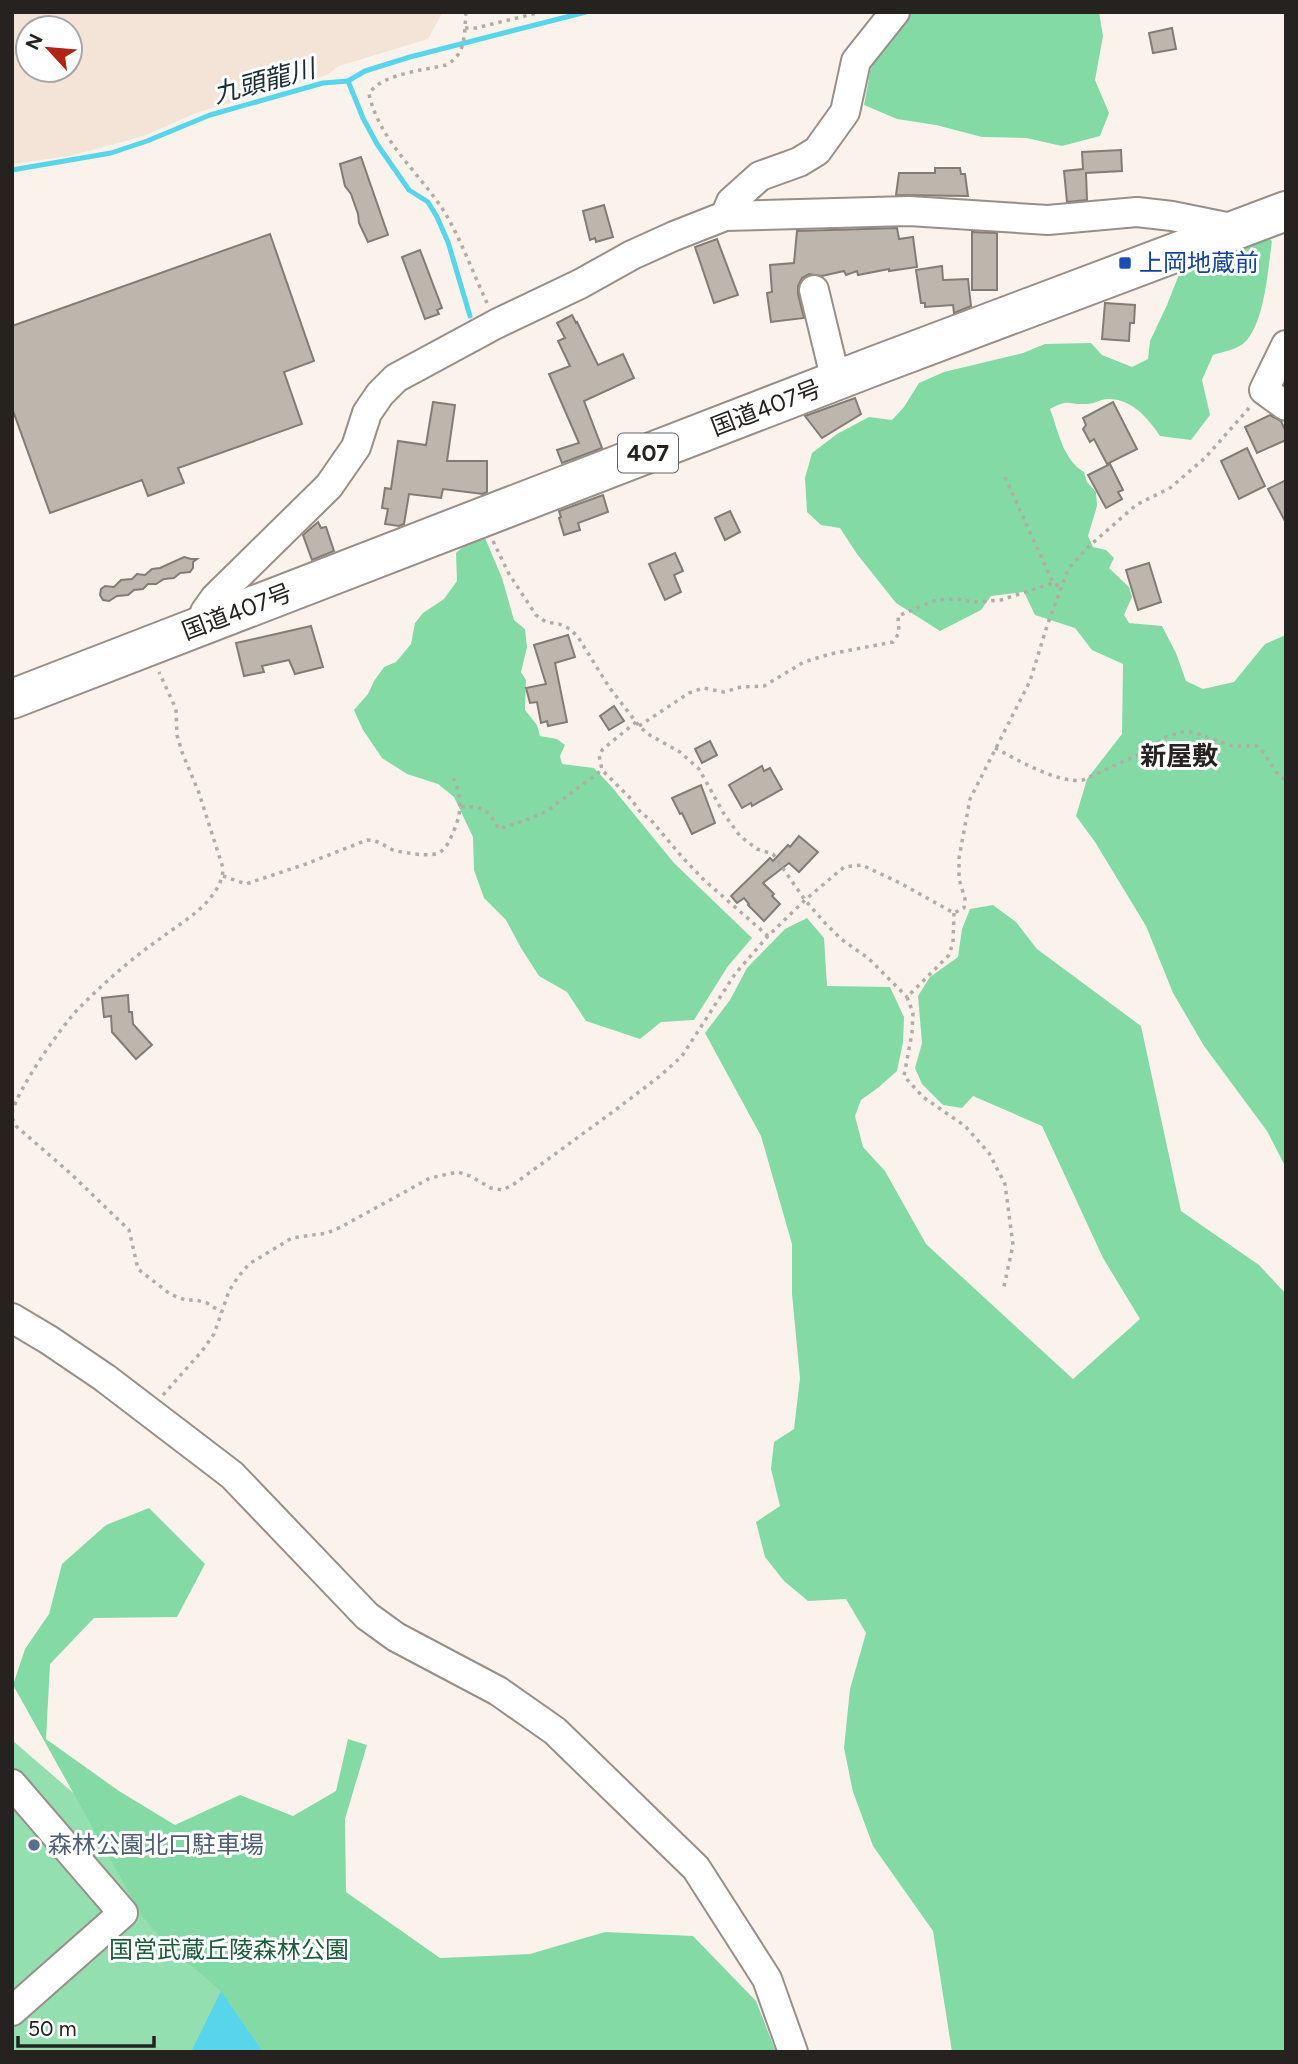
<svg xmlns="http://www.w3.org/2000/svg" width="1298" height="2064" font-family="Figtree,'Noto Sans JP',sans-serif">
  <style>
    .built { fill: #f3e4d7; fill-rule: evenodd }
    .green { fill: #94dfb0 }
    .forest { fill: #83daa5 }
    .water { fill: #58d5eb }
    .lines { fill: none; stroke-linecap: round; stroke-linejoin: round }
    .stream { stroke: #58d5eb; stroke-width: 5 }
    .building { fill: #bcb6ad; stroke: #837c74; stroke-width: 2 }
    .minor-casing { stroke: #978f88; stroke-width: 32 }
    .highway-casing { stroke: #978f88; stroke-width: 42 }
    .path { stroke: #b2aca5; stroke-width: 3.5; stroke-dasharray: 3.5 5; stroke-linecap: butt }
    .minor { stroke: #fff; stroke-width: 28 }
    .highway { stroke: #fff; stroke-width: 38 }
    .transit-dot { fill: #1a4fb4; stroke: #fff; stroke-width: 2.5 }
    .service-dot { fill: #5c6f8a; stroke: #fff; stroke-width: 2.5 }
    .labels { text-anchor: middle; stroke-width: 6; stroke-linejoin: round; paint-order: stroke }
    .shield { fill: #fff; stroke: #666462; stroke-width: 2 }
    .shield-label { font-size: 23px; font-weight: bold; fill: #25221f }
    .transit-label { font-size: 24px; fill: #164399; stroke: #fff; text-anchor: start }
    .street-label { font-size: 24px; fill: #25221f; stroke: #fff }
    .service-label { font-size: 24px; fill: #4e5e75; stroke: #fff; text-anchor: start }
    .park-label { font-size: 24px; fill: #1c5c3a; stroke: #fff }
    .water-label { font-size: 26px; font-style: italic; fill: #182e32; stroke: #fff }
    .neighbourhood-label { font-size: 26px; font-weight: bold; fill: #25221f; stroke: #fff }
  </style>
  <rect width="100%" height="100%" fill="#fbf3eb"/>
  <path class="built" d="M12 12H443L428 39 339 66 327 75 196 113 144 136 70 156 12 164ZM28 28H70V70H28Z"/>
  <path class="green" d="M12 1740 158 1866 405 1994 759 2052H12Z"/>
  <g class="forest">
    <path d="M905 12H1099L1103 36 1095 80 1109 113 1100 136 1062 146 1026 138 982 137 936 125 897 119 864 105 873 56Z"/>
    <path d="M1264 235 1272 241C1268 268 1265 324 1244 343 1238 349 1222 352 1213 355L1202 380 1210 415 1191 440 1160 436C1148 418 1132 399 1108 399 1101 399 1094 404 1087 404 1067 405 1070 398 1050 409 1058 430 1063 460 1084 472L1087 482 1096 492 1097 506 1088 536 1093 547 1106 550 1114 558 1109 568 1129 587 1132 597 1124 615 1129 623 1162 626 1176 653 1186 681 1203 689 1234 682 1265 644 1286 635V1168L1267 1131 1204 1046 1173 993 1146 926 1095 842 1076 816 1087 779 1122 734 1123 664 1092 650 1075 628 1035 615 1024 592 991 596 981 610 940 631 896 603 857 554 840 528 821 525 807 512 805 478 812 453 837 434 869 417 892 420 904 407 919 383 944 372 1023 353 1045 344 1091 343 1102 355 1132 367 1148 359 1150 341 1167 305 1184 262Z"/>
    <path d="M485 538 502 578 514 620 525 629 527 647 521 672 526 680 525 710 537 725 540 736 557 739 565 745 560 756 562 764 594 768 611 786 674 863 752 938 728 966 694 1020 661 1022 640 1039 586 1021 567 992 539 976 521 948 506 920 484 898 474 870 473 837 454 797 438 784 407 774 382 758 363 730 354 710 368 694 374 681 384 667 396 662 411 644 415 623 423 613 444 599 457 581 456 553 467 543Z"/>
    <path d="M993 905 1016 922 1037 949 1141 1026 1181 1211 1259 1265 1286 1294V2052H952L933 1931 873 1846 853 1792 844 1748 850 1689 866 1633 846 1599 808 1601 784 1581 765 1557 756 1522 780 1506 771 1469 774 1442 794 1429 800 1378 792 1294V1244L761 1136 705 1033 730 1000 747 968 785 929 807 918 824 938 827 986 890 987 904 1017 903 1042 897 1071 879 1087 861 1100 855 1116 863 1147 885 1171 926 1244 1073 1379 1140 1319 1103 1258 1042 1126 973 1096 962 1108 943 1105 922 1084 915 1068 922 1043 918 996 930 977 958 957 962 929 970 909Z"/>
    <path d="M149 1508 205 1564 177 1617 94 1618 50 1664 46 1739 119 1791 175 1825 240 1795 293 1816 336 1791 348 1739 367 1745 345 1819 346 1892 440 1958 530 1954 605 1932 693 1936 756 2001 776 2052H263L221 1991 167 1945 142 1916 13 1685 25 1649 49 1614 62 1564 106 1525Z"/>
  </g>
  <path class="water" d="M221 1991 263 2052H191Z"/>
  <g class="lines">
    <g class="stream">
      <path d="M348 81 365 71 410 57 586 12"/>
      <path d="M12 170 111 153 147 141 210 115 323 83 348 81 363 118 377 144 409 190 428 202 437 217 448 242 470 316"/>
    </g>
  </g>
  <g class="building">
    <path d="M1172 28 1176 49 1153 53 1149 33Z"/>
    <path d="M1121 150 1122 171 1086 173 1087 200 1067 202 1064 171 1083 169 1082 152Z"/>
    <path d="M361 157 388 235 368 242 359 223 358 214 351 194 345 186 340 164Z"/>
    <path d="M935 168H960L961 174H965L968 196 896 195 899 173H935Z"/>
    <path d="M604 205 613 237 596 242 595 238 590 240 583 211Z"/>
    <path d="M897 228 899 239 913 237 917 267 889 271V269L858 275 857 271 846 275 844 271 822 276 809 274 802 278 798 286V294L804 318 771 322 767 293 772 292 770 265 794 263 797 231Z"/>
    <path d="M972 232 997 233V290H972Z"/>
    <path d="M270 234 314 361 284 372 302 424 178 468 184 483 148 496 142 480 50 513 12 408V326Z"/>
    <path d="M717 239 738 295 714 303 695 247Z"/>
    <path d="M420 250 442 308 437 310 439 314 425 319 402 257Z"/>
    <path d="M942 266 943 280 968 279 971 306 954 313 953 305 925 307V303H921L916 270Z"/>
    <path d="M1105 303 1135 305 1134 323H1130L1129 341 1102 339Z"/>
    <path d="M572 315 576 323 577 322 598 365 623 354 634 378 584 401 602 448 562 463 557 450 579 443 549 374 570 366 558 341 565 338 557 323Z"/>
    <path d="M855 398 861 414 822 438 805 416Z"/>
    <path d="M433 402 455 405 447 461H487V492L483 494 443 489 441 498 409 494 404 524 399 526 385 524 388 509 382 508 385 488 391 489 398 441 426 445Z"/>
    <path d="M1113 402 1137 449 1107 464 1094 439 1090 442 1083 429 1086 425 1083 418Z"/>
    <path d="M1270 415 1281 421 1286 432V440L1257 453 1245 427Z"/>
    <path d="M1247 448 1265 486 1239 499 1221 461Z"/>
    <path d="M1110 464 1123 490 1118 492 1122 499 1106 508 1088 475Z"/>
    <path d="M1286 480V523L1268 489Z"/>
    <path d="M603 495 608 512 578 523 580 530 564 535 559 518 561 517 559 511Z"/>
    <path d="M730 511 740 532 725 540 715 518Z"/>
    <path d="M318 522 321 528 326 527 334 551 312 560 303 535Z"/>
    <path d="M675 553 683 571 674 575 681 592 665 600 649 564Z"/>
    <path d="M184 557 191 559H197L193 562V568L190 572 180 573 174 578 164 579 156 584H148L143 589 134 590 128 595 117 596 109 601 103 600 100 595 101 589 105 586 114 587 121 580 132 579 137 574 145 575 152 569 160 568Z"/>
    <path d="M1149 563 1161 602 1138 610 1126 570Z"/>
    <path d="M311 626 323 667 295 674 289 660 262 666 264 672 244 676 236 643Z"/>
    <path d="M568 635 575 657 555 663 567 722 548 726 547 721 541 723 537 702 530 703 526 688 546 684 534 645Z"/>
    <path d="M614 706 624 721 609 730 600 716Z"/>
    <path d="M710 741 717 755 702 763 695 749Z"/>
    <path d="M762 766 764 771 770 768 782 789 752 806 751 803 742 808 729 785Z"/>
    <path d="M701 785 715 823 692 834 682 813 680 814 672 798Z"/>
    <path d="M799 836 818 852 799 872 789 863 763 883 774 894 772 896 780 904 764 921 748 905 749 904 744 898 737 903 731 896 770 858 773 861 788 845 790 847Z"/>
    <path d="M128 995 129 1012H132L133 1024 152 1045 136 1059 112 1032 111 1016 104 1017 102 998Z"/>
  </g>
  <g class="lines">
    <defs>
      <g id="minor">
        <path d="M725 216 731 202 760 176 799 162 817 151 845 112 856 61 895 12"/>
        <path d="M814 290 836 381"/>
        <path d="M1286 345 1264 390 1286 406"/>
        <path d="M204 624 205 612 215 598 329 486 356 447 367 413 380 394 396 378 496 324 580 284 632 255 674 236 725 216 909 211 1048 220 1137 212 1172 216 1236 229"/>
        <path d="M12 1318 49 1340 105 1378 232 1475 367 1616 396 1637 498 1691 555 1731 696 1868 767 1979 793 2052"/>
        <path d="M12 1784 123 1913 12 2011"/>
      </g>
      <path id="highway" d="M12 699 874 366 1286 211"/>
    </defs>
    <use href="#minor" class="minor-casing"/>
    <use href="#highway" class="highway-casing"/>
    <g class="path">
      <path d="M466 12C464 33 467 54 446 65 425 70 380 74 369 94 380 144 424 176 448 218 463 245 474 275 487 303"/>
      <path d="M465 28H476L541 12"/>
      <path d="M1005 477 1053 583 1060 587"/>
      <path d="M493 541 509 574 536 615 546 622 559 624 570 629 578 637 609 687 639 726 648 734 680 752 699 769 724 814 740 836 757 849 773 854 805 900 825 923 841 939 868 958 907 997"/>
      <path d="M636 722 603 749 599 755 602 770 631 799 641 813 651 820 683 858 704 880 768 936"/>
      <path d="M639 726 689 693 703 688 724 692 741 687 764 686 804 662 830 654 893 642 899 633 898 616 936 600 957 599 973 602 1001 600 1053 583"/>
      <path d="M995 748C1018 760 1058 784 1083 780L1142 753 1166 737 1182 732H1193L1232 746H1257L1264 753 1276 772 1286 781"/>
      <path d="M461 807C484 805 488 811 499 829L529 819 547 811 602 770"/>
      <path d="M223 876 246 884 306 864 367 840C378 840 384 846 393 850 400 852 408 853 415 854 442 857 445 852 455 828 463 808 461 792 451 774"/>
      <path d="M954 913 953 942 949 955 907 997 913 1013 912 1033 904 1076 923 1097 965 1126 989 1153 1005 1184 1013 1245 1003 1291"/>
      <path d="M12 1113C18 1088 61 1027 79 1008 104 983 132 958 161 938 178 925 198 914 211 897 218 888 223 879 223 868L199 793 182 752 177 735 176 709 159 672"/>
      <path d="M12 1118 16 1126 70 1173 129 1230 138 1269 170 1294 185 1300H196L207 1303 221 1312"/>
      <path d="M163 1395 202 1351 214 1334 229 1291 238 1277 249 1264 292 1238 327 1233 341 1227 430 1178 458 1172 470 1176 491 1188 503 1190 514 1184 614 1111 660 1076 682 1056 735 974 768 936 805 900 844 867 862 865 900 883 954 913 964 908 965 899 959 879V858L970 799 1030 681 1047 626 1068 569 1087 548 1136 505 1170 488 1205 458 1250 407"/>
    </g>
    <use href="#minor" class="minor"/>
    <use href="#highway" class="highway"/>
  </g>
  <rect class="transit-dot" x="1118" y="256" width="14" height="14" rx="3.5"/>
  <circle class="service-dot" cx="34" cy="1845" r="7"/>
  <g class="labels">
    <rect class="shield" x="618" y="433.5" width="60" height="39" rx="5"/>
    <g class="shield-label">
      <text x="648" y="461">407</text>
    </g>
    <g class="transit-label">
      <text x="1139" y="271">上岡地蔵前</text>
    </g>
    <g class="street-label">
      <text transform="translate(766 408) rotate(-21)" y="8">国道407号</text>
      <text transform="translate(237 612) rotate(-21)" y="8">国道407号</text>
    </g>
    <g class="service-label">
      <text x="48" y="1853">森林公園北口駐車場</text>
    </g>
    <g class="park-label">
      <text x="229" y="1958">国営武蔵丘陵森林公園</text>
    </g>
    <g class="water-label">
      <text transform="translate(264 81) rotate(-15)" y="9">九頭龍川</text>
    </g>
    <g class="neighbourhood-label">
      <text x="1179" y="765">新屋敷</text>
    </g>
  </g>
  <rect width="1298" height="2064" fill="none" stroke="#25221f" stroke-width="28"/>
  <g transform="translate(49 49) rotate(296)"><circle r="33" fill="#ffffff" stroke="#a8a7a5" stroke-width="2"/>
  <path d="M0-5L12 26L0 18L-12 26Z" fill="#b12219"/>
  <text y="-10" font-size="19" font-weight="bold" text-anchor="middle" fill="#25221f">N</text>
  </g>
  <path d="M18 2036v10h136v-10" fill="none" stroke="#25221f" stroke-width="3.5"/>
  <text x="28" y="2036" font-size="21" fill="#25221f" stroke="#ffffff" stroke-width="5" paint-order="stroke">50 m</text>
</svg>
